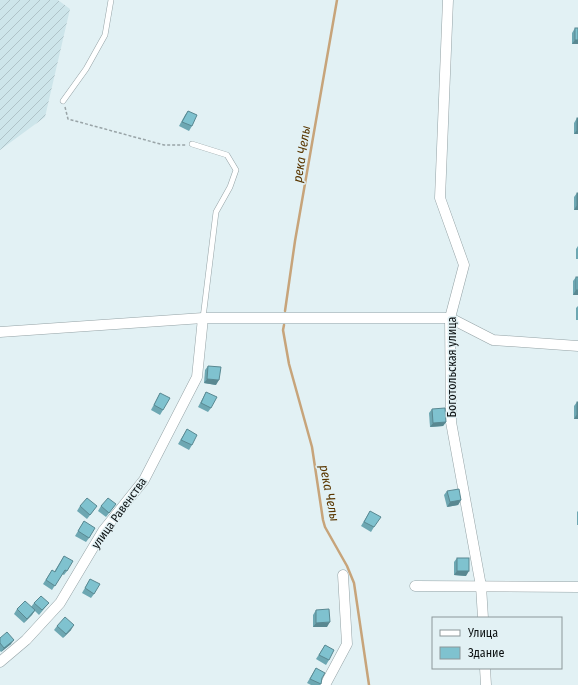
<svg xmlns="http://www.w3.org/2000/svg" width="578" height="685" font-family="'Fira Sans Condensed',sans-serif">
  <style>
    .industrial { fill: url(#industrial-furrows) }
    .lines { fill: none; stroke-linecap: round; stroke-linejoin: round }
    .stream { stroke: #c7a47a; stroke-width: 2.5 }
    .lane-casing { stroke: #94a2a5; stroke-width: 6 }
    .street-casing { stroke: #94a2a5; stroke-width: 11 }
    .path { stroke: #99a4a7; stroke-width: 1.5; stroke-dasharray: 3 2; stroke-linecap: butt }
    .lane { stroke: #fff; stroke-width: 5 }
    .street { stroke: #fff; stroke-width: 10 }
    .wall { fill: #6da7b2 }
    .shaded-wall { fill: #598891 }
    .building { fill: #7fc2cf; stroke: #598891 }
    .labels { text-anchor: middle; stroke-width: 3; stroke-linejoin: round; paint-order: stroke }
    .street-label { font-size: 12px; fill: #0b1011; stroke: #e2f1f4 }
    .water-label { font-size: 13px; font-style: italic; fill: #5a3700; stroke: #e2f1f4 }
  </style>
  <defs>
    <pattern id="industrial-furrows" width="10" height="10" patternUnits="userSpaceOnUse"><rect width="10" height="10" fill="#cde5ea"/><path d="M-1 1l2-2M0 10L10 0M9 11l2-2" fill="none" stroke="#afc3c8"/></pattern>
  </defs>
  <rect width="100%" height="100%" fill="#e2f1f4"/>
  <path class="industrial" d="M0 0H58L70 9 45 117 0 150Z"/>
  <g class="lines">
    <g class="stream">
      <path d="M285 311 295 241 337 0"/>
      <path d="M284 325 283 330 289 364 312 447 323 520 325 527 347 566 354 583 369 685"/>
    </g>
    <defs>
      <g id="lane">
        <path d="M63 101 86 69 105 35 111 0"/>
        <path d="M192 144 227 155 236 170 230 187 216 212 203 318"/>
      </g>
      <g id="street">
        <path d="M448 0 440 198 464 265 450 318 451 422 481 586 483 618"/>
        <path d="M0 332 203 318H450L493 340 578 346"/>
        <path d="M415 586 578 587"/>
        <path d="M0 662 26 640 60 603 103 531 144 480 197 377 203 318"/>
        <path d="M485 668 486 685"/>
        <path d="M325 685 347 644 343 575"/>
      </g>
    </defs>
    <use href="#lane" class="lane-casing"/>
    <use href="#street" class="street-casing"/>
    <path class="path" d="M65 107 68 119 164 145H186"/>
    <use href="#lane" class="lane"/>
    <use href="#street" class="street"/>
  </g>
  <g class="wall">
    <path d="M575 28H578V44H572V33Z"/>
    <path d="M188 111 192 126 189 131 179 126 185 115Z"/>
    <path d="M577 118 578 134H574V123Z"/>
    <path d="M577 193H578V210H574V197Z"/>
    <path d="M578 246V259H576V249Z"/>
    <path d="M576 277H578V295H573V281Z"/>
    <path d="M578 306V320H576V308Z"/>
    <path d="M208 366 216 385 204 383 205 370Z"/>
    <path d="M206 392 211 408 208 412 198 407Z"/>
    <path d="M160 393 163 410 160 415 151 410Z"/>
    <path d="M577 402H578V419H574V406Z"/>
    <path d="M432 409 446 422 443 426 430 427 429 413Z"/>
    <path d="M187 429 192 445 189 450 178 444Z"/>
    <path d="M447 491 461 500 458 505 447 507 444 495Z"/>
    <path d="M116 504 106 517 98 511 101 506Z"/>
    <path d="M80 506H97L87 519 77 511Z"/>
    <path d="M370 511 374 527 371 532 361 526Z"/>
    <path d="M578 511V525H577V512Z"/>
    <path d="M84 521 89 538 86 542 75 536Z"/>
    <path d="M64 556 67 571 64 575 62 574 52 590 43 584 52 570 54 572Z"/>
    <path d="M457 558 466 576 454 575V562Z"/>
    <path d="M90 579 94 594 91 598 82 593Z"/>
    <path d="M34 603H49L39 615 35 611 24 623 14 614 17 609 31 607Z"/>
    <path d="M316 610 327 627H313V615Z"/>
    <path d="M57 626 71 630 63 638 54 630Z"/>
    <path d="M0 638 11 644 1 652 0 651Z"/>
    <path d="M325 645 329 660 326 665 316 659Z"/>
    <path d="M316 668 322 678 321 684 320 685H311L307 683Z"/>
  </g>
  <g class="shaded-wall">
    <path d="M575 40H578V44H572Z"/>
    <path d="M577 130H578V134H574Z"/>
    <path d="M577 205H578V210H574Z"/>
    <path d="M576 290H578V295H573Z"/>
    <path d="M207 379 219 380 216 385 204 383Z"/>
    <path d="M577 414H578V419H574Z"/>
    <path d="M446 422 443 426 430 427 433 423Z"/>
    <path d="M461 500 458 505 447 507 450 502Z"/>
    <path d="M457 571H469L466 576 454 575Z"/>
    <path d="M35 610 32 615 24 623 27 619Z"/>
    <path d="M330 622 327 627H313L316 623Z"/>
    <path d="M74 625 71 630 63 638 66 634Z"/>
    <path d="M14 640 11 644 1 652 4 648Z"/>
  </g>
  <g class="building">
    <rect x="575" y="28" width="3" height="12"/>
    <path d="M188 111 197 115 192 126 182 122Z"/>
    <rect x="577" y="118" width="1" height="12"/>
    <rect x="577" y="193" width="1" height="12"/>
    <rect x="576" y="277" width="2" height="13"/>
    <path d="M208 366 221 367 219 380 207 379Z"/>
    <path d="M206 392 217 397 211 408 201 403Z"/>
    <path d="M160 393 170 398 163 410 154 405Z"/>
    <rect x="577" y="402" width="1" height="12"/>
    <path d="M445 408 446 422 433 423 432 409Z"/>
    <path d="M187 429 197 435 192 445 181 440Z"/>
    <path d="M459 489 461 500 450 502 447 491Z"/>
    <path d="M87 498 97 506 90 515 80 506Z"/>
    <path d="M108 498 116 504 109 513 101 506Z"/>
    <path d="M370 511 381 517 374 527 364 522Z"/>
    <path d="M84 521 95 528 89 538 78 531Z"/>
    <path d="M64 556 73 561 67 571 65 570 55 586 46 580 52 570 55 572Z"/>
    <rect x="457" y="558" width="12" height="13"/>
    <path d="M90 579 100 584 94 594 85 588Z"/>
    <path d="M41 596 49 603 42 610 34 603Z"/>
    <path d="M25 601 35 610 27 619 17 609Z"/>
    <path d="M329 609 330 622 316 623V610Z"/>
    <path d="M65 617 74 625 66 634 57 626Z"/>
    <path d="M7 632 14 640 4 648 0 643V638Z"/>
    <path d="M325 645 334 650 329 660 319 655Z"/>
    <path d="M316 668 325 673 322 678 321 684 310 679Z"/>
  </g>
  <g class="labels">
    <g class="street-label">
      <text transform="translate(452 367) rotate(-90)" y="4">Боготольская улица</text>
      <text transform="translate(119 513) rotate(-54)" y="4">улица Равенства</text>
    </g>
    <g class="water-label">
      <text transform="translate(301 154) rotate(-81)" y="5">река Челы</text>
      <text transform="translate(330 493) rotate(79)" y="5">река Челы</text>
    </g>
  </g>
  <rect x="432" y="617" width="130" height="52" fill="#e2f1f4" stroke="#8c9799"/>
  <rect x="440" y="630" width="20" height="6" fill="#ffffff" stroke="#8c9799"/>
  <text x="468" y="637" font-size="12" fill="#0b1011">Улица</text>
  <rect x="440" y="647" width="20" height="12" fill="#7fc2cf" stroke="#8c9799"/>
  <text x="468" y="657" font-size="12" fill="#0b1011">Здание</text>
</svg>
